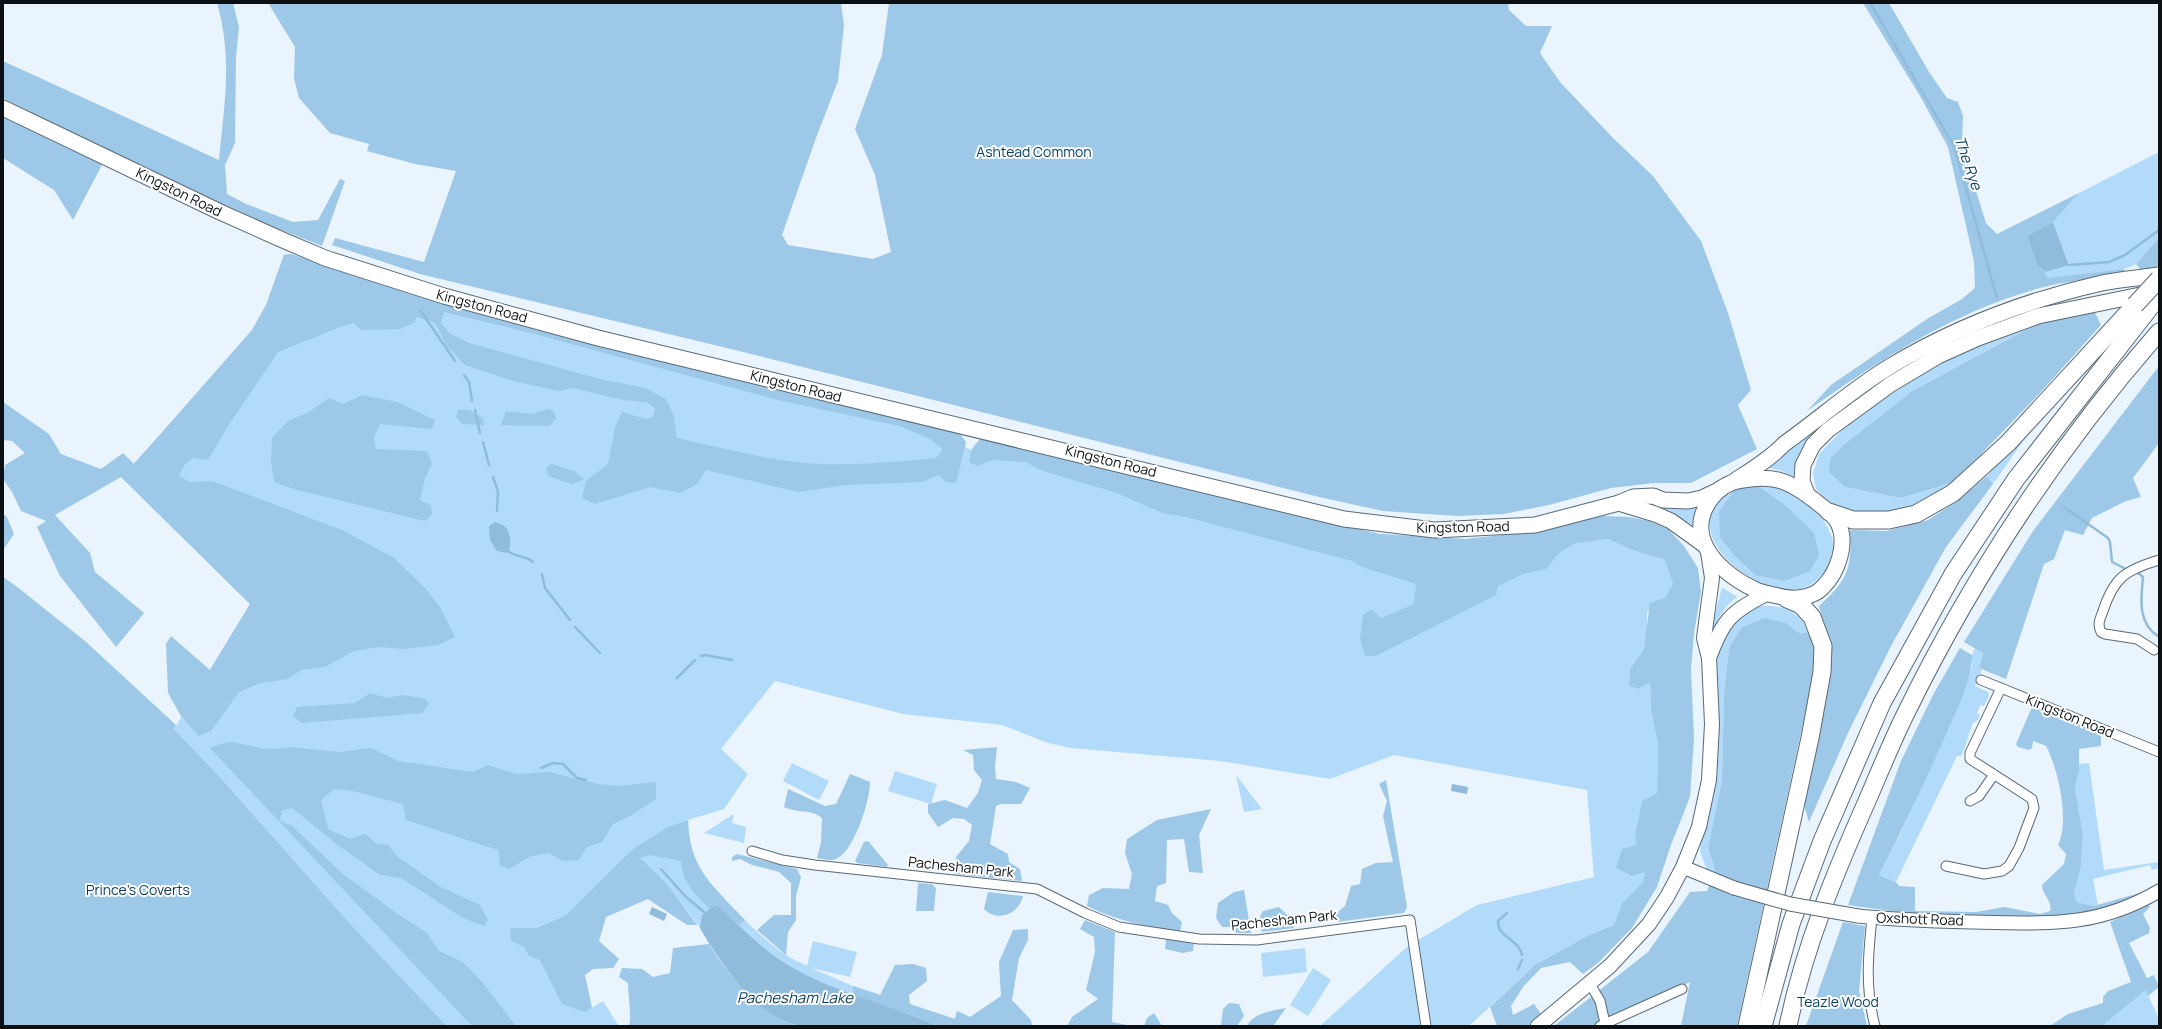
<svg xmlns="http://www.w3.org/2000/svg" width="2162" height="1029" font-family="Manrope,sans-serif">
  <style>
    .green { fill: #b2dbfa }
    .forest { fill: #9dc8e8; fill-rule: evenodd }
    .water { fill: #90bbda }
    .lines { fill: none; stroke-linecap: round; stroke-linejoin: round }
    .stream { stroke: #90bbda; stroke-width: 2.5 }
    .minor-casing { stroke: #5a6974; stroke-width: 11 }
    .secondary-casing { stroke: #5a6974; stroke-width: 15 }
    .primary-casing { stroke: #5a6974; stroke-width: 16 }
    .trunk-casing { stroke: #5a6974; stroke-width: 17 }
    .motorway-casing { stroke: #5a6974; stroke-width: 19 }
    .minor { stroke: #fff; stroke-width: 9 }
    .secondary { stroke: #fff; stroke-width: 13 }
    .primary { stroke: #fff; stroke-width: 14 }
    .trunk { stroke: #fff; stroke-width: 15 }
    .motorway { stroke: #fff; stroke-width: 17 }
    .secondary-bridge-casing { stroke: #5a6974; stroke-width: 15; stroke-linecap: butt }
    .motorway-bridge-casing { stroke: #5a6974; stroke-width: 19; stroke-linecap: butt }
    .secondary-bridge { stroke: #fff; stroke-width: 13 }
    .motorway-bridge { stroke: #fff; stroke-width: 17 }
    .labels { text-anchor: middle; stroke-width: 4; stroke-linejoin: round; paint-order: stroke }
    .park-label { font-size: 14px; fill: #053c5b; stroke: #fff }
    .street-label { font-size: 14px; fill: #0a1014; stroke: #fff }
    .water-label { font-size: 15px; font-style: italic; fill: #073d5c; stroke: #fff }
  </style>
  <rect width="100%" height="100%" fill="#e9f4fc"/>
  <g class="green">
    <path d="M2159 152V238C2151 246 2145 258 2136 264 2124 273 2064 277 2046 278L2045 272 2069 264 2053 222 2079 193Z"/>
    <path d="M291 254 355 276 450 304 960 434 966 442 965 447 971 450 975 444 1007 442 1181 488 1380 534 1466 539 1520 534 1568 522 1573 544 1608 539 1632 550 1665 560 1673 584 1665 598 1647 612V634L1644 649 1630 669 1629 686 1638 689 1650 681 1651 710 1658 745 1657 793 1642 801 1635 834 1646 872 1643 882 1622 903 1614 925 1587 936 1535 965 1469 1026H1320L1408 946 1477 905 1594 877 1587 790 1394 755 1330 779 1220 761 1071 748 1048 743 1002 725 903 714 775 681 721 749 748 774 724 809 688 820C689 835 690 848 696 862 705 883 763 940 783 953 790 958 799 962 807 966L813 941 857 952 850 977 811 968 853 986 955 1019 957 1011 988 1026H800L710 946 700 928 669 886 639 858 547 950 585 1012 603 1001 619 1026H447L353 927 219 776 174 729 250 604 121 477 188 405 252 330 266 305 284 255Z"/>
    <path d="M2035 325 1914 390 1845 487 1901 498 1954 482 1925 502 1898 512H1848L1827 501 1816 489 1813 474 1819 454 1851 421 1937 364 1970 348Z"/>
    <path d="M2043 413 1993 484 1987 476Z"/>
    <path d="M1824 422 1825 423C1809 439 1792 454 1795 478L1782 471 1766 467Z"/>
    <path d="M1736 484C1748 485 1770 483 1781 487 1814 498 1855 546 1821 577 1815 582 1808 587 1800 589 1763 597 1693 549 1713 508 1718 497 1727 491 1736 484Z"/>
    <path d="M1645 503 1697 504 1693 525 1674 514 1646 505Z"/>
    <path d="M1722 587 1737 597C1723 607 1716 621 1711 637L1710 636Z"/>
    <path d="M1761 606C1786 605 1797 611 1810 632L1799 633 1786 623 1729 648 1724 693 1722 780 1708 848 1715 870 1713 875 1707 870 1700 852 1717 656C1726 628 1731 615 1761 606Z"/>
    <path d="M1975 648 1983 653 1979 668 1982 670 1975 686 1988 692 1989 696 1984 706 1980 705 1977 713 1980 715 1978 720 1973 723C1968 734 1967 745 1961 756H1957L1896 882 1879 875 1904 826 1963 695 1972 667V655Z"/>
    <path d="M792 763 829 781 819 800 783 781Z"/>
    <path d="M2089 763 2104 870 2159 862V868L2152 870 2150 865 2093 879 2098 905 2094 906 2077 902 2074 894 2081 866 2083 834 2075 789 2079 764Z"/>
    <path d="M895 771 937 784 931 804 888 791Z"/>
    <path d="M1236 775 1262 809 1244 812Z"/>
    <path d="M734 814 732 823 746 827 744 843 704 833Z"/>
    <path d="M1305 948 1307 972 1263 977 1261 953Z"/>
    <path d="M1313 968 1331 980 1308 1016 1290 1005Z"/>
    <path d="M2147 989C2149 1004 2159 1010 2159 1026H2102Z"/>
  </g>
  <g class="forest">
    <path d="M217 3H233L239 27 236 57 235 143 225 165 227 194 244 203 293 222 318 220 340 179 345 181 322 246 214 203 3 98V61L219 160C224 105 233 58 217 3Z"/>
    <path d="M268 3H841L844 25 838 81 816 138 782 235 788 245 873 259 891 252 875 175 855 129 882 55 889 3H1508L1509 10 1526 26H1552L1540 53 1560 82 1613 138 1653 176 1701 241 1728 313 1751 390 1738 405 1757 449 1691 483H1654L1611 488 1549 505 1504 514 1457 516 1383 511 1319 497 739 351 420 274 332 245 335 238 424 262 456 171 415 164 367 151 369 144 330 133 299 98 294 78 295 47Z"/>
    <path d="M1863 3H1889L1929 72 1947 98 1958 102 1963 116 1962 146 1986 223 1997 234 2079 193 2053 222 2027 236 2037 265 2045 272 2047 278 2124 269 2126 274C2101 278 2073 280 2048 286 1959 308 1881 359 1807 411L1831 385 1927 319 1962 299 1975 288 1974 261 1948 147 1920 96Z"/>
    <path d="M3 111 104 161 73 220 54 190 3 158Z"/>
    <path d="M2159 238V266L2141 270 2136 264Z"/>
    <path d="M291 254 355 276 450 304 960 434 966 442 956 483 946 482 939 475 922 482 846 485 798 492 706 470 697 484 680 493 650 487 595 504 582 498 586 481 608 464 615 427 622 412 646 419 653 417 655 408 646 402 623 400 573 388 558 391 513 381 465 365 446 345 436 324 429 320 416 317 415 322 400 329 361 330 354 323 340 327 278 352 228 426 208 460 193 458 185 464 179 476 190 482 212 481 342 530 394 558 424 587 440 607 455 637 438 645 404 649 379 647 354 651 325 667 301 670 288 679 261 683 239 692 211 731 199 736 181 716 168 693 166 644 171 636 210 670 250 604 121 477 55 515 90 553 95 572 144 613 116 647 60 576 37 527 46 521 21 511 12 492 3 479 5 465 25 453 12 441 3 440V402L49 434 61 454 101 469 123 453 134 464 252 330 266 305 284 255ZM444 312 523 331 778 400 899 426 930 439 943 449 936 458C898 462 859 465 821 464 774 462 723 448 677 438L674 416 666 399 645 388 600 379 469 343 449 333 441 323Z"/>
    <path d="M2094 310 2101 325 2039 394 1954 482 1901 498 1845 487 1829 472 1830 459 1845 444 1914 390 2035 325Z"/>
    <path d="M2159 366V443L2133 478 2141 497 2126 501 2092 518 2083 535 2065 530 2054 559 2044 564 2006 679 1979 668 1983 653 1964 642 2033 531Z"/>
    <path d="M362 395 397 402 435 420 432 429 380 424 374 437 376 449 427 451 432 464 425 478 420 500 431 505 432 514 425 521 297 490 274 482 271 462 272 438 288 421 309 412 329 398 343 404Z"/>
    <path d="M548 409 554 411 556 418 550 426 501 425 506 411 532 414Z"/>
    <path d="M458 410H469L483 418 484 425 462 424 456 417Z"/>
    <path d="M982 438 1007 442 1181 488 1380 534 1466 539 1520 533 1603 516 1629 517 1649 521 1668 529 1684 546 1698 568 1701 592 1694 633 1691 669 1694 739 1690 797 1671 845 1657 887 1632 928 1598 963 1583 974 1570 962 1541 968 1523 987 1511 1006 1513 1015 1534 1004 1541 1014 1530 1026H1497L1490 1007 1535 965 1587 936 1614 925 1622 903 1643 882 1645 872 1632 876 1616 868 1622 849 1637 845 1635 834 1642 801 1657 793 1658 745 1651 710 1650 682 1638 689 1629 686 1630 669 1644 649 1650 603 1665 598 1673 584 1665 560 1632 550 1608 539 1573 544 1559 553 1546 569 1523 574 1498 586 1496 595 1376 656H1365L1360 639 1363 615 1371 609 1381 618 1414 604 1416 584 1362 567 1352 561 1186 517 1162 513 1117 493 1043 471 1025 462 992 460 977 466 969 462C971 451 973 445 982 438Z"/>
    <path d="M552 464 575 471 584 479 572 484 548 476 546 468Z"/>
    <path d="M1987 476 1993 484 1946 547 1890 648 1848 733 1809 822 1803 802 1826 635 1819 606C1848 580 1852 569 1850 530L1887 531 1928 520 1956 502Z"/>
    <path d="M1758 486 1785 505 1814 533 1819 555 1810 571 1784 581 1755 575 1734 555 1720 537 1719 512 1735 489Z"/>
    <path d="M3 514 7 517 14 534 3 550Z"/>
    <path d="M3 577 16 586 85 641 176 725 174 729 219 776 353 927 447 1026H3Z"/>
    <path d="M1765 618 1786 623 1799 633 1810 632 1816 650 1813 678 1737 1026H1681L1690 982 1598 1026H1554L1648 952 1690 892 1707 891 1715 870 1708 848 1722 780 1724 693 1729 648 1742 627Z"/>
    <path d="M1960 648 1972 655C1972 682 1957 708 1947 732 1926 780 1903 828 1879 875L1896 882 1899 886 1915 887V911L1976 912 2004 907 2040 914 2050 911C2053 901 2042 895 2042 885L2064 864 2066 854 2058 845C2070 821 2058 768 2046 746L2033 741 2032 748 2029 750 2018 747 2016 744 2032 707 2100 734 2101 737V746L2079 749V769L2075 789 2083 834 2081 866 2074 894 2077 902 2094 906 2143 892 2109 909 2079 915 2040 919 1913 914 1848 905 1901 761 1934 693Z"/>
    <path d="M370 693 387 698 403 695 426 699 429 704 422 713 302 723 293 716 297 707 355 703Z"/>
    <path d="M232 742 261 748 274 749 289 747 339 752 371 748 398 761 473 772 488 765 516 774 549 772 598 784 619 786 656 782V799L630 816 613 824 602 842 587 847 579 860 563 861 549 853 531 856 509 869 500 865 498 850 406 820 403 804 353 791 334 789 321 800 328 829 350 839 365 834 377 844 388 845 398 857 441 887 480 905 488 920 484 926 463 918 401 878 380 875 339 846 292 808 282 810 280 821 292 826 343 874 395 912 427 933 439 951 463 962 482 982 516 1026H472L210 748 220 744Z"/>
    <path d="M997 747 995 767 996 779 1016 782 1030 788 1021 804H1001L996 806 990 844 1008 854 1009 862 1020 869 1022 881 954 874 956 857 969 841 972 825 964 819 953 818 938 827 928 813V804L945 800 967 808 978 793 982 780 974 770 973 755 963 750Z"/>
    <path d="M850 774 870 782C870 801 855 848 838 858 831 862 824 859 817 858L821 843 822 818C809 808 800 814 784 807L788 789 825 806 836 804Z"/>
    <path d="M1386 780 1407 907 1404 913 1337 922 1336 913 1345 906 1351 886 1360 884 1362 869 1376 863 1393 862 1383 816 1387 801 1379 784Z"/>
    <path d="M1211 809 1199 835 1203 873 1189 872 1184 839 1167 840 1166 883 1157 886 1155 901 1168 905 1172 913 1182 922 1180 932C1148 927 1117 921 1087 906L1089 895 1103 888 1129 889 1132 874 1125 853 1127 839 1157 820Z"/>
    <path d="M688 820C689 869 714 887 745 920L739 925 718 906 709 908C695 895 682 881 681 861L649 855 640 858 669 886 697 925H687L648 899 606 917 599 941 619 959 613 968 593 969 585 975 592 1008 585 1012 562 1004 540 960 529 956 524 947 511 941 510 928H537L565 916 632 850 668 827Z"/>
    <path d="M868 841 888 865 887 867 857 863 855 861 864 842Z"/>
    <path d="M737 854 797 869 801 877 796 896V920L788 932 786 955 757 930 774 915H791V883L779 872 752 865 740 859 732 861V857Z"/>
    <path d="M918 883 932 884 936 888 934 911H916Z"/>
    <path d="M1244 890 1251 933H1236L1233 927H1222L1216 918 1218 903 1234 892Z"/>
    <path d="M988 892 1023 896C1019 914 998 923 984 909Z"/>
    <path d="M2148 904 2150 907 2143 914 2150 928 2149 933 2129 943 2147 978 2154 975 2159 987 2148 996 2146 990 2102 1026H2050L2068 1014 2103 1003V997L2108 991 2131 982 2110 922Z"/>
    <path d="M1279 907 1289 917 1294 928 1262 932 1258 921 1263 911Z"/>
    <path d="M1085 920 1115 932 1112 1022 1132 1026H1067L1072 1017 1098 999 1086 990 1095 952 1094 937 1080 929Z"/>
    <path d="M1843 922 1865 926 1859 991 1867 1026H1806Z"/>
    <path d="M1028 929V940L1019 958 1012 1000 1031 1020 1032 1026H937L918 1017 853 995V986L880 995 895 965 913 964 926 968 927 981 909 995 910 1004 955 1019 957 1011 970 1017 1001 996 999 962 1013 930Z"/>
    <path d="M1166 939 1194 944 1193 951 1183 953 1165 949Z"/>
    <path d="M709 944C730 977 760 1017 800 1026H629C632 1016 628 995 628 983L619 977 622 968 642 969 653 977 670 973 673 948Z"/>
    <path d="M1229 1003 1239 1004 1244 1016 1237 1026H1221L1223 1009Z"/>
    <path d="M1286 1008 1273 1026H1247C1254 1012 1272 1011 1286 1008Z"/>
    <path d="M1154 1013 1162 1026H1144L1147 1018Z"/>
  </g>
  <g class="water">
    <path d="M2053 222 2069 265 2045 272 2037 265 2027 236Z"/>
    <path d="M495 522C499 523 504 525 506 528 511 534 512 547 507 553L497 551 490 540 489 526Z"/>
    <path d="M1452 784 1468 787 1467 794 1451 791Z"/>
    <path d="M713 906H718C741 927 765 953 793 968 838 994 890 1004 937 1026H800C754 1016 723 966 700 928L702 915Z"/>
    <path d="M652 907 667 914 664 921 649 914Z"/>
  </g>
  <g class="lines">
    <g class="stream">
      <path d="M1870 3 1954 146 1997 298"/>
      <path d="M2069 265 2109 262 2125 255 2159 230"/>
      <path d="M420 310 455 361"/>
      <path d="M464 375 469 382 472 401"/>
      <path d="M475 410 480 433"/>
      <path d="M483 442 489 465"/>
      <path d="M493 477 498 492 497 511"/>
      <path d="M2064 507 2108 538 2110 542 2112 562 2124 568"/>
      <path d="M508 551C516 558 526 555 533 562"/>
      <path d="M2137 572 2143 577C2141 599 2137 623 2159 637"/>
      <path d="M542 574 545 588 570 620"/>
      <path d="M575 627 600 653"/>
      <path d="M701 656 705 655 732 660"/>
      <path d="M677 678 695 660"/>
      <path d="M541 768 553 763 563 764 577 778 586 780"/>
      <path d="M661 869 686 897 704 912"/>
      <path d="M1507 913 1498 921C1497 937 1519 939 1522 955"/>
      <path d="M1518 969 1522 960"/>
    </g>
    <defs>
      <g id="minor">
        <path d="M2154 650 2137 639 2105 634 2101 632C2097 624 2100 619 2103 611 2114 577 2126 570 2159 560"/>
        <path d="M1981 680 2159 752"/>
        <path d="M1970 801 1979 796 1993 776"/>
        <path d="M752 851 782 860 815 865 1037 889 1085 913 1119 927 1199 939 1257 940 1410 920 1426 1026"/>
        <path d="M1946 866 1984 874 2002 871 2009 866 2019 848 2034 808 2032 799 1970 759V753L2001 688"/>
        <path d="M1872 918C1868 955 1865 989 1875 1026"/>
        <path d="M1590 984 1600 1001 1605 1023"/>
        <path d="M1600 1026 1682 989"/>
      </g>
      <g id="secondary">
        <path d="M1683 867 1734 888"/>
        <path d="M1858 916C1896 920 1935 921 1973 922 2045 923 2094 929 2159 891"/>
      </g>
      <g id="primary">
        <path d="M1709 658C1724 618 1730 613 1768 593"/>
        <path d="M1538 1026 1610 966 1649 924 1667 897 1683 867 1699 827 1709 780 1712 724 1709 658 1704 638 1712 578 1708 552"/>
      </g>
      <g id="trunk">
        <path d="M3 108 220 212 285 241 325 258 444 296 598 338 1344 519 1434 530 1535 525 1619 503 1633 497 1653 496 1663 500 1688 501 1702 498 1721 489"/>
        <path d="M1733 482C1772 473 1788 479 1819 504 1825 509 1834 515 1838 523 1848 543 1838 572 1823 587 1812 599 1792 600 1778 596 1770 594 1761 593 1754 589 1714 570 1677 529 1720 489 1724 486 1729 484 1733 482 1751 470 1770 459 1784 444 1819 419 1853 389 1889 367 1955 327 2027 300 2102 283 2121 279 2140 278 2159 275"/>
        <path d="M1807 494 1802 481 1803 465 1813 445 1828 430 1891 384 1938 356 1978 338 2038 316 2150 293"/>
        <path d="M1619 503 1655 514 1671 521 1703 544"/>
      </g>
      <g id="motorway">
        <path d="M1829 512 1853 520H1889L1916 514 1953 493 2008 443 2135 305"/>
        <path d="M1747 1026 1810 738 1822 672 1823 646 1812 617 1801 605 1787 599"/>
        <path d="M1763 1026 1791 924 1822 841 1882 703 1953 574 2016 479 2159 296"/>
        <path d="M1788 1026C1804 948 1835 873 1867 801 1880 771 1892 741 1906 713 1973 576 2059 446 2159 332"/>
      </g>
    </defs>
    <use href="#minor" class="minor-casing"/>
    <use href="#secondary" class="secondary-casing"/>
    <use href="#primary" class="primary-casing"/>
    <use href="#trunk" class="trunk-casing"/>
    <use href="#motorway" class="motorway-casing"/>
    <use href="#minor" class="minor"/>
    <use href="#secondary" class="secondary"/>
    <use href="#primary" class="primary"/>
    <use href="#trunk" class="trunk"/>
    <use href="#motorway" class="motorway"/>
    <defs>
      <path id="secondary-bridge" d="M1734 888 1790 904 1858 916"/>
      <path id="motorway-bridge" d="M2135 305 2159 279"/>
    </defs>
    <use href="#secondary-bridge" class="secondary-bridge-casing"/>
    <use href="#motorway-bridge" class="motorway-bridge-casing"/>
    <use href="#secondary-bridge" class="secondary-bridge"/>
    <use href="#motorway-bridge" class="motorway-bridge"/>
  </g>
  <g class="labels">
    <g class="park-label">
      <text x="1034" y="157">Ashtead Common</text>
      <text x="138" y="895">Prince's Coverts</text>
      <text x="1838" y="1007">Teazle Wood</text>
    </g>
    <g class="street-label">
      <text transform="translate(179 192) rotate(26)" y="5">Kingston Road</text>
      <text transform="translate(482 306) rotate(15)" y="5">Kingston Road</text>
      <text transform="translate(796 386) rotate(14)" y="5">Kingston Road</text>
      <text transform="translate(1111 461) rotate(14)" y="5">Kingston Road</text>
      <text transform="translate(1463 527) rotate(-1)" y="5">Kingston Road</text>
      <text transform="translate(2070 716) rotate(22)" y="5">Kingston Road</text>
      <text transform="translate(961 867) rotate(6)" y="5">Pachesham Park</text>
      <text transform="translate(1920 919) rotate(2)" y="5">Oxshott Road</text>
      <text transform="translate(1284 920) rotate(-6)" y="5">Pachesham Park</text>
    </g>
    <g class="water-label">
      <text transform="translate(1968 163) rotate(71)" y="5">The Rye</text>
      <text x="795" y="1003">Pachesham Lake</text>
    </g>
  </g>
  <rect width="2162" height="1029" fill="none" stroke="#0a1014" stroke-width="8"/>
</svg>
